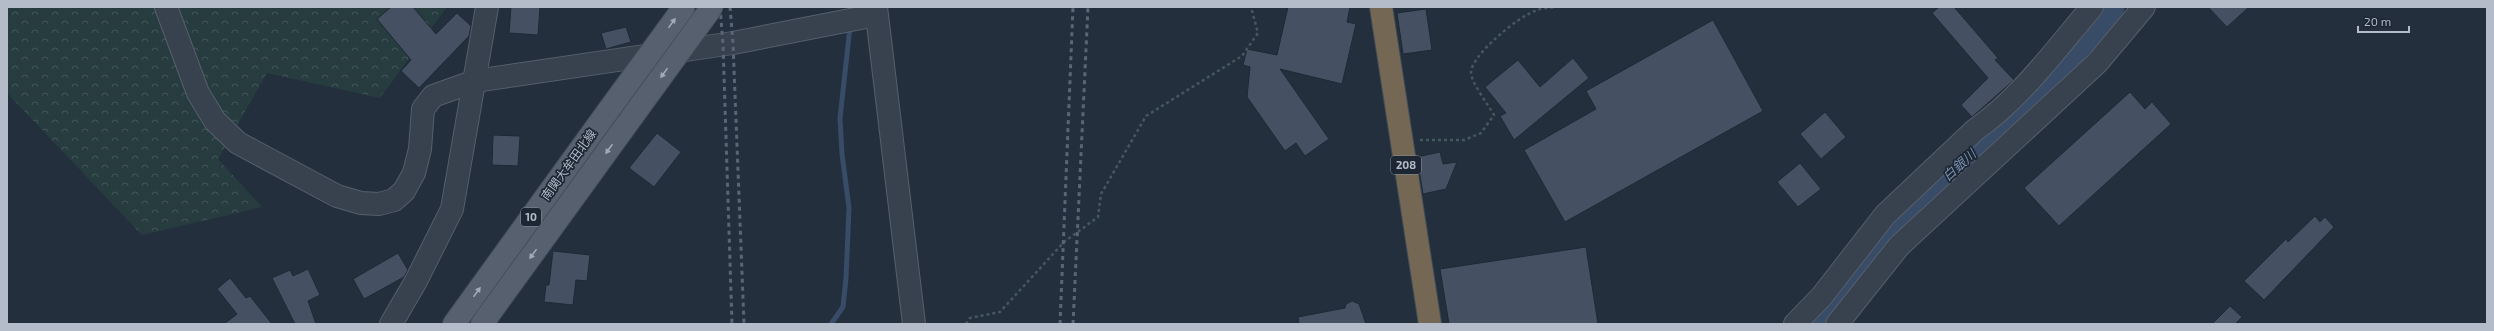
<svg xmlns="http://www.w3.org/2000/svg" width="2494" height="331" font-family="'Exo 2','Noto Sans JP',sans-serif">
  <style>
    .forest { fill: url(#forest-crowns) }
    .lines { fill: none; stroke-linecap: round; stroke-linejoin: round }
    .stream { stroke: #394c67; stroke-width: 5 }
    .river { stroke: #394c67; stroke-width: 31 }
    .building { fill: #455162; stroke: #1f2835 }
    .minor-casing { stroke: #565f6c; stroke-width: 24 }
    .major-casing { stroke: #414a57; stroke-width: 24 }
    .highway-casing { stroke: #434c59; stroke-width: 24 }
    .path { stroke: #44595c; stroke-width: 2.5; stroke-dasharray: 3 3; stroke-linecap: butt }
    .minor { stroke: #38414e; stroke-width: 22 }
    .major { stroke: #56606e; stroke-width: 22 }
    .highway { stroke: #746855; stroke-width: 22 }
    .rail { stroke: #5a6575; stroke-width: 3; stroke-dasharray: 4 4; stroke-linecap: butt }
    .major-bridge-casing { stroke: #414a57; stroke-width: 24; stroke-linecap: butt }
    .major-bridge { stroke: #56606e; stroke-width: 22 }
    .oneway { fill: #a1aab7 }
    .labels { text-anchor: middle; stroke-width: 3.5; stroke-linejoin: round; paint-order: stroke }
    .shield { fill: #1d2633; stroke: #878f9c; stroke-width: 1 }
    .shield-label { font-size: 11px; font-weight: bold; fill: #b4bcc9 }
    .street-label { font-size: 12px; fill: #b4bcc9; stroke: #1d2633 }
    .water-label { font-size: 13px; font-style: italic; fill: #7c92b1; stroke: #1d2633 }
  </style>
  <defs>
    <pattern id="forest-crowns" width="20" height="18" patternUnits="userSpaceOnUse"><rect width="20" height="18" fill="#263c3f"/><path d="M2 6a3 3 0 1 1 6 0M12 15a3 3 0 1 1 6 0" fill="none" stroke="#435659"/></pattern>
  </defs>
  <rect width="100%" height="100%" fill="#242f3e"/>
  <path class="forest" d="M7 7H447L380 98 267 73 218 159 262 207 142 235 7 93Z"/>
  <g class="lines">
    <path class="stream" d="M831 324 843 307 846 278 849 208 842 154 840 118 850 27"/>
    <path class="river" d="M1813 324C1842 297 1858 260 1886 232 1913 204 1943 181 1971 155 2020 109 2065 58 2109 7"/>
  </g>
  <g class="building">
    <path d="M391 7H413L436 34 457 13 471 26 469 36 419 88 401 71 411 60 377 19Z"/>
    <path d="M511 7H540L538 35 509 33Z"/>
    <path d="M1288 7H1350L1347 22 1356 24 1342 84 1280 69 1329 139 1305 156 1296 143 1285 151 1247 97 1250 67 1243 65 1247 49 1277 55Z"/>
    <path d="M1939 7H1954L1998 58 1995 60 2014 80 1972 117 1961 105 1988 78 1932 13Z"/>
    <path d="M2208 7H2249L2227 27Z"/>
    <path d="M1426 9 1432 50 1403 54 1397 13Z"/>
    <path d="M1713 20 1763 111 1565 222 1524 150 1596 109 1586 91Z"/>
    <path d="M626 27 631 42 606 49 601 33Z"/>
    <path d="M1573 58 1589 78 1514 140 1500 116 1506 113 1485 87 1518 60 1540 87Z"/>
    <path d="M2130 92 2145 109 2152 102 2171 124 2059 226 2024 188Z"/>
    <path d="M1825 112 1846 137 1821 159 1800 134Z"/>
    <path d="M657 133 681 152 654 187 629 168Z"/>
    <path d="M493 135 520 136 518 166 492 165Z"/>
    <path d="M1440 152 1443 164 1457 162 1446 189 1423 194 1417 157Z"/>
    <path d="M1800 163 1821 189 1798 207 1777 182Z"/>
    <path d="M2315 216 2320 222 2325 217 2334 227 2264 300 2244 281 2286 239 2288 242Z"/>
    <path d="M1586 247 1598 324H1449L1440 269Z"/>
    <path d="M553 251 590 255 587 281 576 280 573 305 544 302 546 285H549Z"/>
    <path d="M398 253 408 270 404 277 364 299 353 279Z"/>
    <path d="M308 269 320 295 308 301 316 324H295L272 278 290 270 293 276Z"/>
    <path d="M230 278 246 298 250 296 272 324H224L237 314 217 289Z"/>
    <path d="M1352 301 1359 304 1366 324H1299L1298 317 1345 308 1346 304Z"/>
    <path d="M2230 306 2242 317 2235 324H2212Z"/>
  </g>
  <g class="lines">
    <defs>
      <g id="minor">
        <path d="M166 7 198 93 215 121 238 143 337 196 361 203 379 204 394 200 404 191 414 173 420 149 423 109 433 96 475 81 733 43 876 15"/>
        <path d="M876 7 914 324"/>
        <path d="M391 324 416 281 452 209 487 7"/>
        <path d="M1795 324 1822 296 1885 215 1975 130C2021 98 2056 49 2092 7"/>
        <path d="M1837 324 1899 246 2097 63 2144 7"/>
      </g>
      <g id="major">
        <path d="M454 324 608 111"/>
        <path d="M482 324 632 117"/>
      </g>
      <path id="highway" d="M1381 7 1430 324"/>
    </defs>
    <use href="#minor" class="minor-casing"/>
    <use href="#major" class="major-casing"/>
    <use href="#highway" class="highway-casing"/>
    <g class="path">
      <path d="M1420 140H1464L1481 133 1494 115C1489 106 1471 82 1471 73 1470 56 1519 16 1535 11 1541 8 1549 8 1556 7"/>
      <path d="M966 324 970 318 1000 312 1064 242 1098 217 1101 194 1146 116 1242 56 1258 33 1251 7"/>
    </g>
    <use href="#minor" class="minor"/>
    <use href="#major" class="major"/>
    <use href="#highway" class="highway"/>
    <g class="rail">
      <path d="M720 7 723 44 732 324"/>
      <path d="M730 7 733 43 744 324"/>
      <path d="M1060 324 1073 7"/>
      <path d="M1073 324 1088 7"/>
    </g>
    <defs>
      <g id="major-bridge">
        <path d="M608 111 684 7"/>
        <path d="M632 117 712 7"/>
      </g>
    </defs>
    <use href="#major-bridge" class="major-bridge-casing"/>
    <use href="#major-bridge" class="major-bridge"/>
  </g>
  <defs><path id="oneway-solid" d="M-6-.8H1V-3.2L6.5 0L1 3.2V.8H-6Z"/></defs>
  <g class="oneway">
    <use href="#oneway-solid" transform="translate(672 23) rotate(-54)"/>
    <use href="#oneway-solid" transform="translate(664 73) rotate(126)"/>
    <use href="#oneway-solid" transform="translate(609 149) rotate(126)"/>
    <use href="#oneway-solid" transform="translate(533 254) rotate(126)"/>
    <use href="#oneway-solid" transform="translate(477 292) rotate(-54)"/>
  </g>
  <g class="labels">
    <g class="shield">
      <rect x="1391" y="156" width="30" height="18" rx="3"/>
      <rect x="521" y="208" width="20" height="18" rx="3"/>
    </g>
    <g class="shield-label">
      <text x="1406" y="169">208</text>
      <text x="531" y="221">10</text>
    </g>
    <g class="street-label">
      <text transform="translate(569 165) rotate(-54)" y="4">南関大牟田北線</text>
    </g>
    <g class="water-label">
      <text transform="translate(1959 165) rotate(-42)" y="5">白銀川</text>
    </g>
  </g>
  <rect width="2494" height="331" fill="none" stroke="#b4bcc9" stroke-width="16"/>
  <path d="M2358 26v6h51v-6" fill="none" stroke="#b4bcc9" stroke-width="2"/>
  <text x="2364" y="26" font-size="12" fill="#b4bcc9" stroke="#1d2633" stroke-width="3" paint-order="stroke">20 m</text>
</svg>
